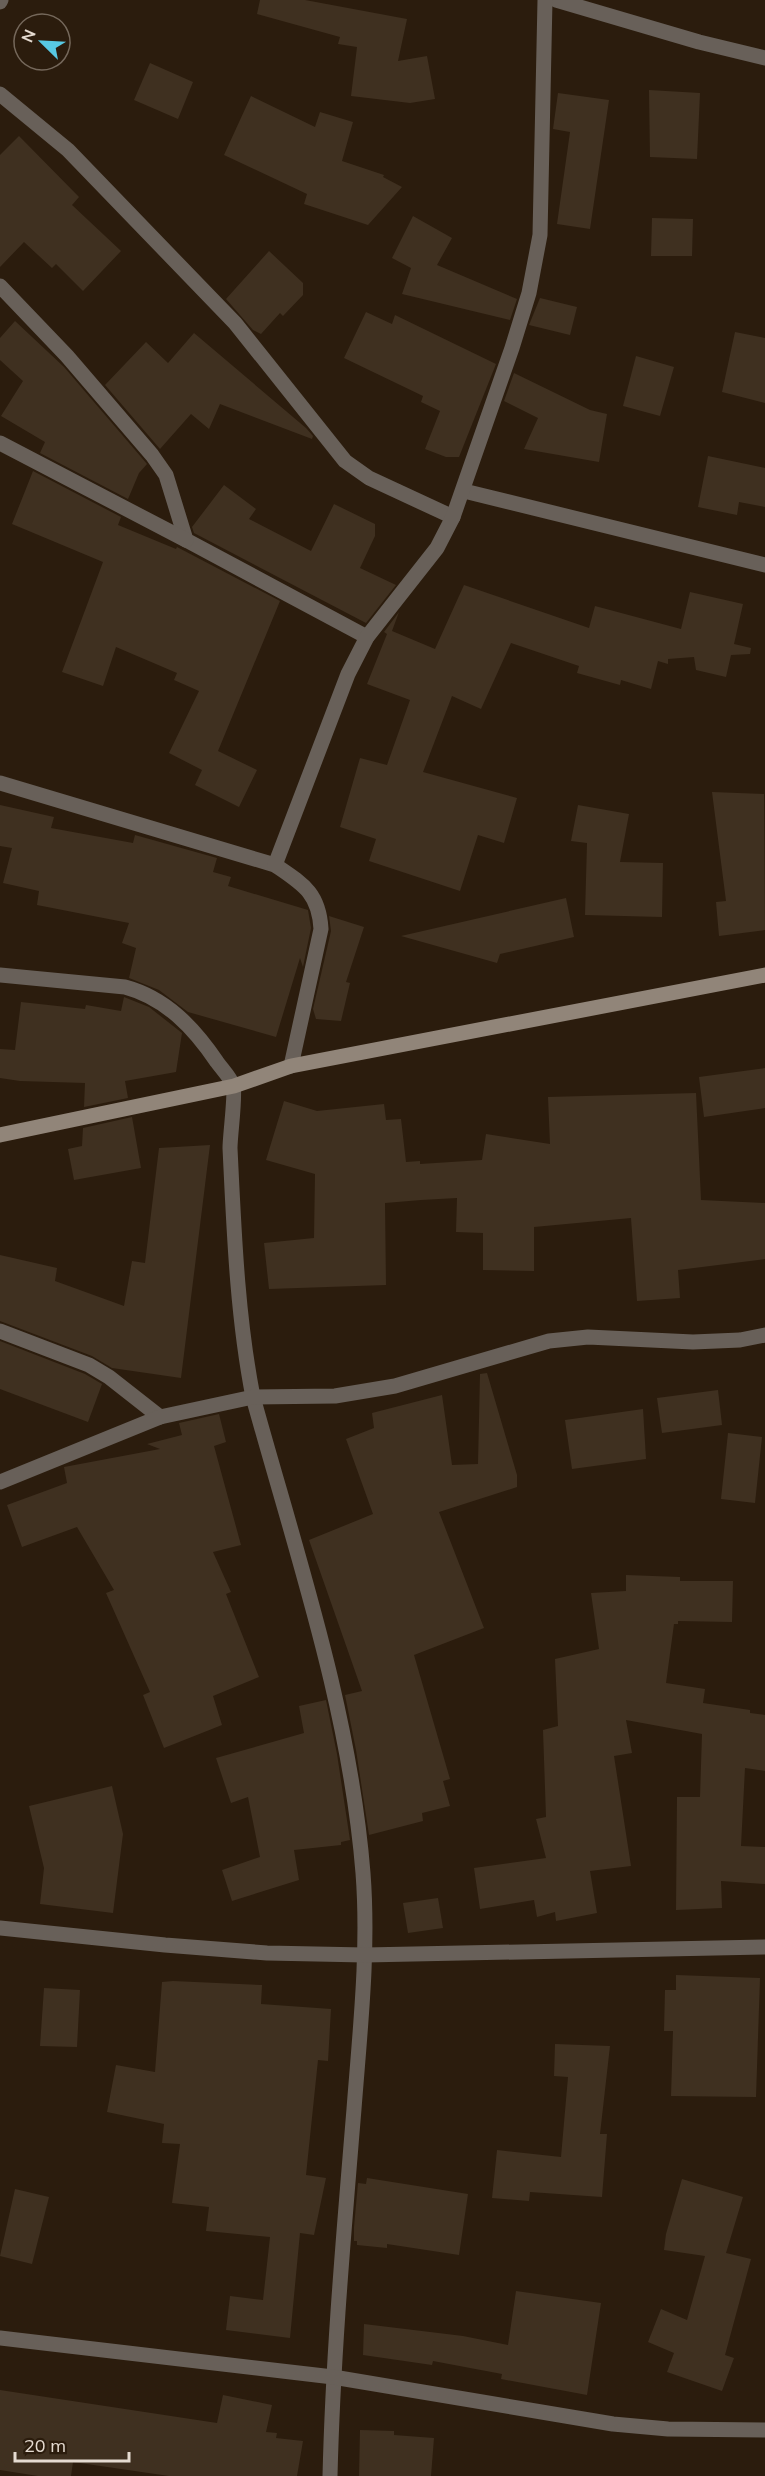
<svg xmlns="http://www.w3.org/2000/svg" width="765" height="2476" font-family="Mulish,sans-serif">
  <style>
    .building { fill: #3f3020 }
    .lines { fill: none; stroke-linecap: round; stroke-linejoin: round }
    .street { stroke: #686059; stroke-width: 15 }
    .secondary { stroke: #918579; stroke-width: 15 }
  </style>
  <rect width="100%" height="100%" fill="#2b1c0d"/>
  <g class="building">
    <path d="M260 0H305L407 19 398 61 427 56 435 99 410 103 351 96 357 47 338 44 340 37 257 14Z"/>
    <path d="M150 63 193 82 178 119 134 100Z"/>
    <path d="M649 90 700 93 697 159 650 157Z"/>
    <path d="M558 93 609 100 590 229 557 224 570 132 553 129Z"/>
    <path d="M251 96 315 127 320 112 353 122 342 161 384 175 383 177 402 187 368 225 304 204 307 194 224 155Z"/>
    <path d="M19 136 79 197 72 205 121 251 83 291 56 264 52 268 24 242 0 267V155Z"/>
    <path d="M413 216 452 238 437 265 517 299 510 320 402 294 411 268 392 258Z"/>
    <path d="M652 218 693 219 692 256H651Z"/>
    <path d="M269 251 303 283V295L283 316 280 313 261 334 253 330 226 299Z"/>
    <path d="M540 298 577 307 570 335 529 325Z"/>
    <path d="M366 312 392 324 395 315 496 364 459 457H446L425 449 440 411 421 402 423 396 344 358Z"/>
    <path d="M15 321 64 367 147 464 139 473 128 499 40 453 45 442 1 416 23 381 0 360V338Z"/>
    <path d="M735 332 765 338V403L722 392Z"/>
    <path d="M194 333 306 428 313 436 312 439 220 404 209 429 191 414 160 449 105 385 146 342 168 363Z"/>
    <path d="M636 356 674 367 660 416 623 406Z"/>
    <path d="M514 373 590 410 607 414 599 462 524 449 538 418 504 401Z"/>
    <path d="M708 456 765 468V507L739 502 737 515 698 507Z"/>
    <path d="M33 471 121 517 118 525 176 549 177 547 280 601 218 751 257 770 239 807 195 785 202 770 169 753 199 691 174 680 177 673 116 647 103 686 62 672 103 562 12 524Z"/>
    <path d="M224 485 256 509 249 519 311 551 334 504 375 524V536L360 568 396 585 366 623 194 533 192 527Z"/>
    <path d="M464 585 589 628 595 606 681 629 690 592 743 604 734 644 751 648 750 654 731 655 726 677 696 670 694 657 668 659V664L658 661 651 689 621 680 620 685 577 673 579 666 511 643 481 709 452 696 423 772 517 798 504 843 478 835 460 891 369 861 376 839 340 827 360 758 387 765 410 700 367 684 387 634 384 632 399 612 392 631 435 649Z"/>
    <path d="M712 792 764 794 765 930 719 936 716 902 726 901Z"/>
    <path d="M0 805 54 817 51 828 133 843 135 835 217 858 213 872 231 877 228 886 308 910 311 928 303 967 300 958 276 1037 188 1012 159 990 129 978 136 948 122 943 129 923 37 905 39 891 3 883 12 848 0 846Z"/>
    <path d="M578 805 629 814 620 862 663 863 662 917 585 915 587 843 571 841Z"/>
    <path d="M566 898 574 937 500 954 497 963 401 936Z"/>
    <path d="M329 916 364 927 346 982 350 983 341 1021 316 1019 313 1009 331 931Z"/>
    <path d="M124 997 149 1007 182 1033 176 1072 125 1081 128 1098 84 1107 85 1083 20 1081 0 1078V1049L15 1050 21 1002 85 1009 86 1005 121 1011Z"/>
    <path d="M765 1068V1108L704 1117 699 1077Z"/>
    <path d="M696 1093 701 1200 765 1203V1259L678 1270 680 1298 637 1301 631 1218 534 1227V1271L483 1270V1233L456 1232 457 1198 421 1200 385 1203 386 1285 269 1289 264 1243 314 1238 315 1174 266 1160 284 1101 317 1111 384 1104 386 1120 401 1119 406 1162 420 1161V1164L482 1160 486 1134 550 1144 548 1097Z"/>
    <path d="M132 1117 141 1168 74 1180 68 1149 82 1146 83 1128Z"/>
    <path d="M210 1145 181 1378 112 1368 92 1356 0 1321V1255L57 1268 55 1281 124 1306 132 1261 145 1263 159 1148Z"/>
    <path d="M0 1341 85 1374 102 1384 88 1422 0 1389Z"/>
    <path d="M487 1373 517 1475V1487L439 1512 484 1628 414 1655 450 1779 443 1781 450 1806 422 1813 423 1821 369 1835 356 1750 345 1695 362 1691 309 1540 373 1514 346 1439 374 1428 372 1413 442 1395 452 1465 478 1464 480 1374Z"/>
    <path d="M718 1390 722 1425 662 1433 657 1398Z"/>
    <path d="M643 1409 646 1459 572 1469 565 1420Z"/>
    <path d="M219 1414 226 1442 214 1446 241 1545 213 1552 231 1592 226 1594 259 1677 213 1696 222 1725 164 1748 143 1695 150 1692 106 1593 114 1590 77 1527 22 1547 7 1505 67 1483 64 1467 160 1449 147 1444 182 1435 179 1423Z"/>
    <path d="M728 1433 762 1437 755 1503 721 1499Z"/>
    <path d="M626 1575 680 1577V1581H733L732 1622 678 1621V1624H674L666 1683 705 1689 703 1703 750 1710V1713L765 1715V1771L745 1768 741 1846 765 1847V1884L721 1881 722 1908 676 1910 677 1797H700L702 1734 626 1720 632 1753 614 1756 631 1866 590 1871 597 1913 556 1921 555 1912 537 1917 534 1900 480 1909 474 1868 546 1858 536 1819 546 1817 543 1730 558 1726 555 1659 599 1649 591 1593 626 1591Z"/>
    <path d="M326 1700 337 1754 350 1840 341 1842V1845L294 1850 299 1880 232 1901 222 1870 260 1857 248 1797 231 1803 216 1758 304 1733 299 1706Z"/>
    <path d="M112 1786 123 1834 113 1913 40 1904 44 1868 29 1806Z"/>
    <path d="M438 1898 443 1928 408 1933 403 1903Z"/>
    <path d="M676 1975 760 1978 756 2097 671 2096 673 2031H664L665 1990H676Z"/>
    <path d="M173 1981 262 1985 261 2004 331 2009 328 2061 318 2060 306 2175 326 2178 314 2235 300 2233 290 2338 226 2330 230 2296 263 2300 270 2237 206 2231 209 2207 172 2203 180 2144 162 2143 164 2124 107 2112 116 2065 155 2072 162 1982Z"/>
    <path d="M44 1988 80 1990 77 2047 40 2046Z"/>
    <path d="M555 2044 610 2046 600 2134H607L602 2197 530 2192 529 2201 492 2198 497 2150 561 2157 568 2077 554 2076Z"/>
    <path d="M367 2178 468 2194 459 2255 387 2244V2248L357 2245V2241H354V2227L358 2183 366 2184Z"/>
    <path d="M682 2179 743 2197 726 2253 751 2259 725 2355 734 2358 722 2391 667 2372 674 2353 648 2342 661 2309 687 2320 705 2256 664 2250 666 2234Z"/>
    <path d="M15 2189 49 2197 32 2264 0 2256Z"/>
    <path d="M516 2291 601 2303 587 2395 501 2379 502 2374 433 2361 432 2365 363 2355 364 2324 463 2336 508 2345Z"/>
    <path d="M0 2390 217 2423 223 2395 272 2405 266 2432 277 2433 276 2438 303 2441 297 2476H169L73 2462 71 2476H38L0 2470Z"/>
    <path d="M360 2430 394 2431V2435L434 2438 431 2476H359Z"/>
  </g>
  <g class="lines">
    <g class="street">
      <path d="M556 0 699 42 765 58"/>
      <path d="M0 2 1 0"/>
      <path d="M0 94 68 150 235 323 345 461 369 478 453 517"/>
      <path d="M0 286 67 356 152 455 166 475 186 540 367 637"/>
      <path d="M0 443 186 540"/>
      <path d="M464 491 765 565"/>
      <path d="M0 783 275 865C303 884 319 893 321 929L291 1066"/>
      <path d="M275 865 348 674 367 637 437 548 453 517 512 348 529 293 540 235 545 0"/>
      <path d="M0 975 125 987C166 998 194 1028 217 1062 222 1069 230 1077 233 1085 236 1093 230 1135 230 1148 234 1230 237 1315 253 1397 296 1553 350 1710 363 1873 369 1951 360 2030 354 2109 344 2231 333 2353 330 2476"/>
      <path d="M0 1331 89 1365 109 1377 160 1417"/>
      <path d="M0 1482 160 1417 253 1397 335 1396 395 1386 549 1341 588 1337 693 1342 740 1340 765 1335"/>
      <path d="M0 1928 165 1945 267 1953 365 1955 765 1947"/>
      <path d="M0 2338 333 2377 613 2424 668 2429 765 2430"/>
    </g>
    <path class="secondary" d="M0 1135 234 1086 291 1066 765 975"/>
  </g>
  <g transform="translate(42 42) rotate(294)"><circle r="28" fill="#2b1c0d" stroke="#75685b" stroke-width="1.5"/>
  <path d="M0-4.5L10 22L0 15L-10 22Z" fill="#58c9e3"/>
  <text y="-9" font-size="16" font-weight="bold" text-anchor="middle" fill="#e5dbd1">N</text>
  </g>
  <path d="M15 2452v9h114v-9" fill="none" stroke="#e5dbd1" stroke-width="3"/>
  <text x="24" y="2452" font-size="18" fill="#e5dbd1" stroke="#2b1c0d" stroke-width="4.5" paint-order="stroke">20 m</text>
</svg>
